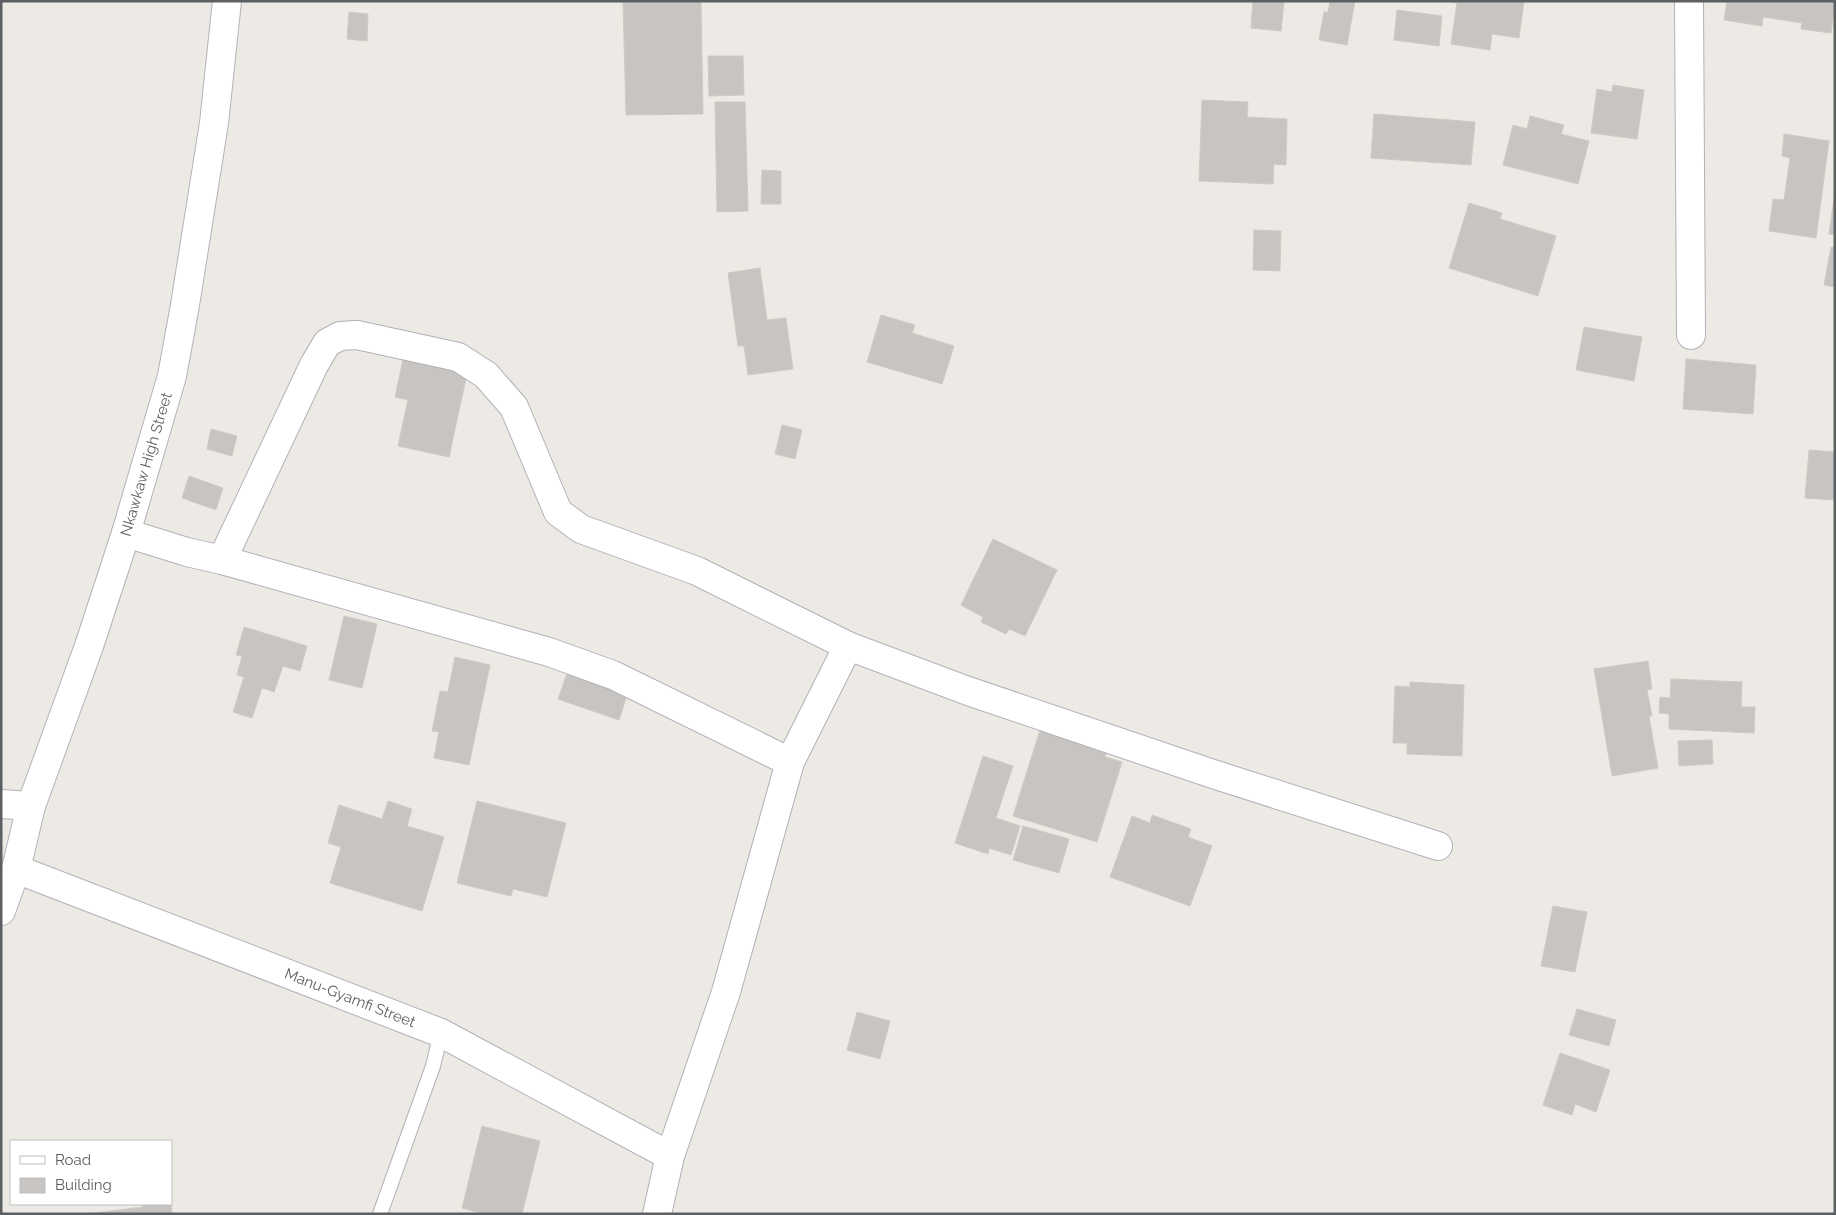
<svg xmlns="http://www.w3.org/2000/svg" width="1836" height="1215" font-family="Raleway,sans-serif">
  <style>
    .building { fill: #c8c4c1; stroke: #d1cac3 }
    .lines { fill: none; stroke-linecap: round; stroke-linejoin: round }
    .service-casing { stroke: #b0b2b5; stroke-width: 16 }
    .minor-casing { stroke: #b0b2b5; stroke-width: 30 }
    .secondary-casing { stroke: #b1b4b7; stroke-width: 30 }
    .service { stroke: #fff; stroke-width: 14 }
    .minor { stroke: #fff; stroke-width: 28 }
    .secondary { stroke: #fff; stroke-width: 28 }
    .labels { text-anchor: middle; stroke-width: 4; stroke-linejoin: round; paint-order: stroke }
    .street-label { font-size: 15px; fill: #5c6063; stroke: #fff }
  </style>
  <rect width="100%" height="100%" fill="#ede9e4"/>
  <g class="building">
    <path d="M623 1H701L703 114 626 115Z"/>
    <path d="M1253 1H1284L1281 31 1251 28Z"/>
    <path d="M1330 1H1355L1347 45 1319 40 1324 12H1328Z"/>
    <path d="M1446 1H1524L1519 38 1492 34 1490 50 1451 44 1457 3Z"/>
    <path d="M1727 1H1835L1831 33 1801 29 1802 23 1763 17 1762 26 1724 20Z"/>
    <path d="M1397 10 1442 16 1439 46 1394 40Z"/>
    <path d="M349 12 368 14 367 41 347 39Z"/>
    <path d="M708 56H743L744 95 709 96Z"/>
    <path d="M1613 85 1644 90 1637 139 1591 133 1597 89 1612 92Z"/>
    <path d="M1202 100 1248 102 1247 117 1287 119 1286 165 1274 164 1273 184 1199 181Z"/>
    <path d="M715 102H745L748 211 717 212Z"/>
    <path d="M1374 114 1475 122 1471 165 1371 158Z"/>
    <path d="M1530 116 1564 125 1561 134 1589 141 1578 184 1503 165 1513 125 1527 129Z"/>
    <path d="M1784 134 1829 141 1816 238 1769 231 1773 199 1784 200 1790 158 1782 156Z"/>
    <path d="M762 170 781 171V204H761Z"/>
    <path d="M1834 199H1835V235L1829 234Z"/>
    <path d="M1469 203 1502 213 1500 219 1556 236 1538 296 1449 268Z"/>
    <path d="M1254 230 1281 231 1280 271 1253 270Z"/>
    <path d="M1831 247 1835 248V287L1824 285Z"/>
    <path d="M760 268 767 320 786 318 793 369 748 375 744 346H738L728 273Z"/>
    <path d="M881 315 915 325 912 333 954 346 942 384 867 362Z"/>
    <path d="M1584 327 1642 337 1634 381 1576 370Z"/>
    <path d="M404 355 468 369 449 457 398 446 408 400 395 397Z"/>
    <path d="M1686 359 1756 365 1753 414 1683 409Z"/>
    <path d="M782 425 802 430 795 459 775 454Z"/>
    <path d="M211 429 237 436 232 456 207 449Z"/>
    <path d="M1809 450 1835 452V500L1805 498Z"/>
    <path d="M189 476 223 488 216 510 182 498Z"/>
    <path d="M993 539 1057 570 1025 636 1009 629 1006 634 981 622 983 617 961 605Z"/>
    <path d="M344 616 377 624 362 688 329 680Z"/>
    <path d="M244 627 307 646 300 671 283 666 274 692 262 688 252 718 233 712 244 677 237 675 242 656 236 655Z"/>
    <path d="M455 657 490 665 469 765 434 758 439 732 432 731 440 691 448 692Z"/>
    <path d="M1648 661 1652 689 1647 690 1652 716H1649L1658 768 1612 776 1594 669Z"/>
    <path d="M568 671 628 692 619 720 558 699Z"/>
    <path d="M1671 679 1742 682 1741 707H1755L1754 733 1669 729V714L1659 713 1660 697 1670 698Z"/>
    <path d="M1410 682 1464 685 1462 756 1407 754V743H1393L1395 686 1410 687Z"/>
    <path d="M1042 724 1109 745 1105 757 1122 762 1097 842 1013 816Z"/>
    <path d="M1712 740 1713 764 1679 766 1678 741Z"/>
    <path d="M983 756 1013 766 996 818 1020 826 1011 855 989 848 988 854 955 843Z"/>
    <path d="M388 801 412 809 407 826 444 837 422 911 330 883 341 847 328 843 339 805 382 819Z"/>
    <path d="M477 801 566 823 547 897 513 889 511 896 457 883Z"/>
    <path d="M1152 815 1191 829 1188 837 1212 846 1190 906 1110 877 1132 816 1150 823Z"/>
    <path d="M1023 826 1069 839 1059 873 1013 860Z"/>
    <path d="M1553 906 1587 912 1575 972 1541 966Z"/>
    <path d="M1577 1009 1616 1020 1609 1046 1569 1035Z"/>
    <path d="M857 1012 890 1021 880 1059 847 1050Z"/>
    <path d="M1560 1053 1610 1070 1596 1112 1575 1104 1572 1115 1543 1105Z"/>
    <path d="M482 1126 540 1141 522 1214H484L462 1208Z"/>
    <path d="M143 1204H171L172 1214H87L143 1207Z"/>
  </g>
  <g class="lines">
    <defs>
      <path id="service" d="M380 1214 433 1066 441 1033"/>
      <g id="minor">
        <path d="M1689 1 1691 335"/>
        <path d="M126 533 187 552 222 560 549 652 613 675 790 762"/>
        <path d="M222 560 314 365 327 343 340 336 357 335 458 357 486 375 514 407 558 512 581 529 697 571 848 646 968 691 1213 774 1438 846"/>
        <path d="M1 804 31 806"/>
        <path id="s1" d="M16 869 441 1033 670 1156"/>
        <path d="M657 1214 670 1156 726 992 790 762 848 646"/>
      </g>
      <g id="secondary">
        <path id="s2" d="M1 911 16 869 31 806 89 646 126 533 172 376 185 305 214 123 227 1"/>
      </g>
    </defs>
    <use href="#service" class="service-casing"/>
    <use href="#minor" class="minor-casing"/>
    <use href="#secondary" class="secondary-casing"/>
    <use href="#service" class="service"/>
    <use href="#minor" class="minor"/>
    <use href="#secondary" class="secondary"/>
  </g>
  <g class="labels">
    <g class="street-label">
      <text dy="5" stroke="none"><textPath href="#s2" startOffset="470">Nkawkaw High Street</textPath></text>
      <text dy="5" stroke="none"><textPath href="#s1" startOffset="358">Manu-Gyamfi Street</textPath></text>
    </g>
  </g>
  <rect width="1836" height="1215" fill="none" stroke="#5c6063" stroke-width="5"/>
  <rect x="10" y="1140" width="162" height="65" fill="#ffffff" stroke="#bebfc1"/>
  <rect x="20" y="1156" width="25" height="8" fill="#ffffff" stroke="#bebfc1"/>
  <text x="55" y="1165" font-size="15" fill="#5c6063">Road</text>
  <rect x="20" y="1178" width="25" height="15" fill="#c8c4c1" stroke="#bebfc1"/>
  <text x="55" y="1190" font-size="15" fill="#5c6063">Building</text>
</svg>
